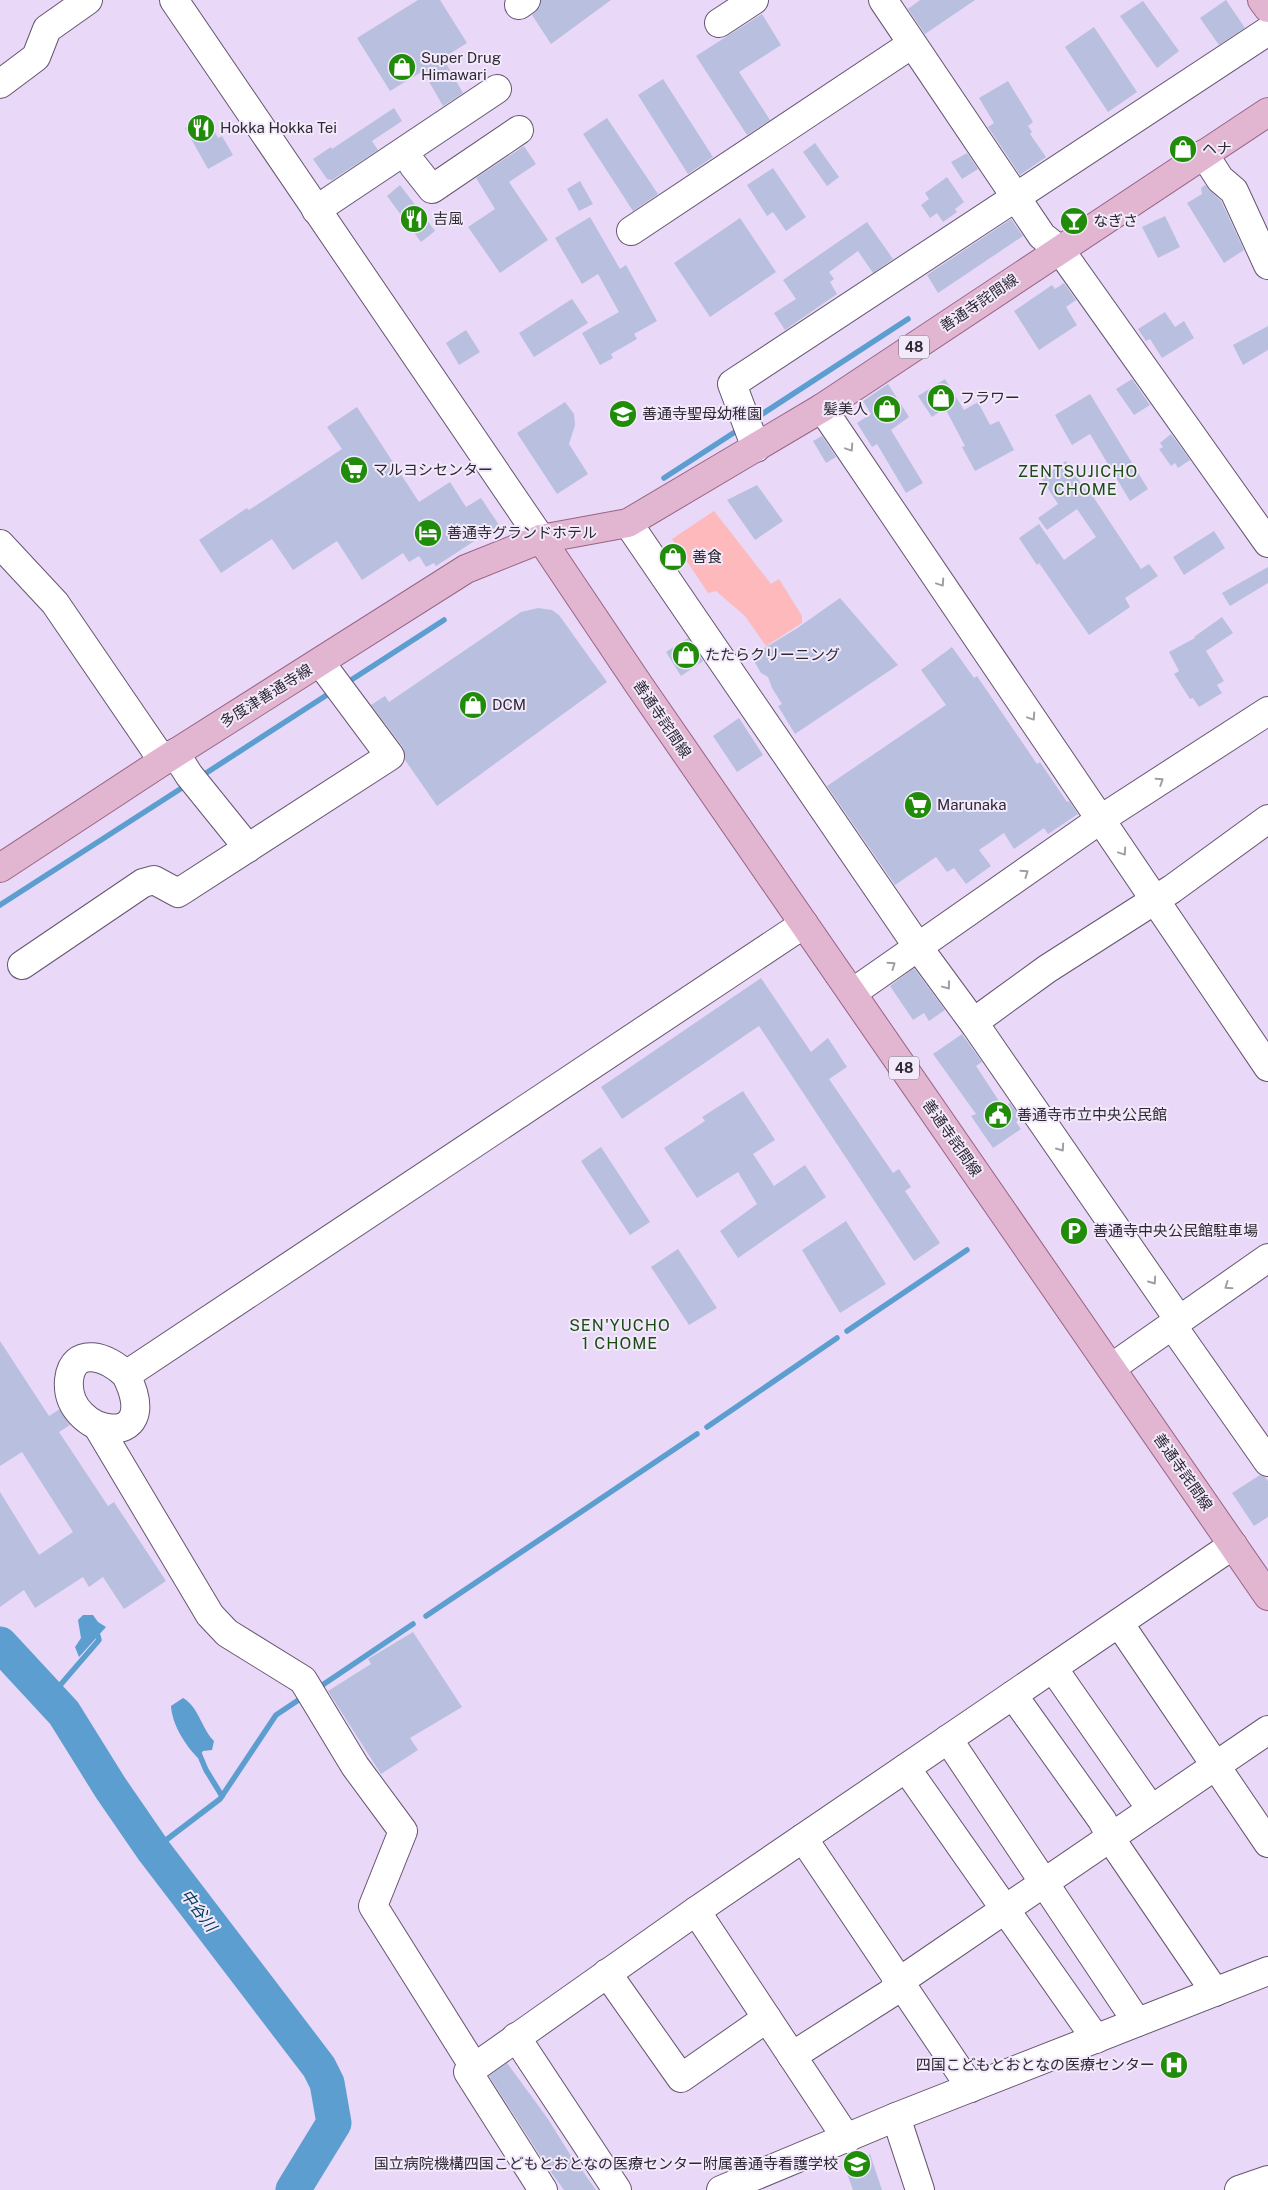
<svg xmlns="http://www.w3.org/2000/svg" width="1268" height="2190" font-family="'Public Sans','Noto Sans JP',sans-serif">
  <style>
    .green { fill: #fdb9bb }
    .water { fill: #5c9ecf }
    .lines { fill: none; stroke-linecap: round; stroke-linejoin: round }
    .stream { stroke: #5c9ecf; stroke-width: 5.5 }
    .river { stroke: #5c9ecf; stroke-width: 35 }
    .building { fill: #b9c0df }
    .minor-casing { stroke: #655670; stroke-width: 30 }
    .major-casing { stroke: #976486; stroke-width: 30 }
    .minor { stroke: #fff; stroke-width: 28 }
    .major { stroke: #e2b6d1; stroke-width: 28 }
    .oneway { stroke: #a19ea3 }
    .labels { text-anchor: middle; stroke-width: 4; stroke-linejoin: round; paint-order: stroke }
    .shield { fill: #f2e9fb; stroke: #69626f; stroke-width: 1 }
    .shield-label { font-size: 14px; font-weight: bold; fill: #2e2833 }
    .poi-label { font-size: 15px; fill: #2e2833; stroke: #f2e9fb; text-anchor: start }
    .street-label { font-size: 15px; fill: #2e2833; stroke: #f2e9fb }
    .neighbourhood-label { font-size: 16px; letter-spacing: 1px; fill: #1b4b14; stroke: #f2e9fb }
    .water-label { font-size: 16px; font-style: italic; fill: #023a5b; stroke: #f2e9fb }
  </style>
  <rect width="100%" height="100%" fill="#e9d8f7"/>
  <path class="green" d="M714 511 771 584 779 579 802 616V623L766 646 745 616 716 591 708 593 672 539Z"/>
  <g class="water">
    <path d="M83 1615H93L98 1622 106 1627 79 1657 75 1647 81 1638 78 1620Z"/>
    <path d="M183 1698C199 1707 201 1728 214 1741L212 1750 203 1751 198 1758C185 1745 172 1724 171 1706Z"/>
  </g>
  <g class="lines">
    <g class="stream">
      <path d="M753 420 908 319"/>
      <path d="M664 478 738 430"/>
      <path d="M345 684 444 620"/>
      <path d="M200 777 333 691"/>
      <path d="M0 905 188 784"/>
      <path d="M847 1331 967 1250"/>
      <path d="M707 1427 837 1338"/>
      <path d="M426 1616 697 1434"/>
      <path d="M318 1688 413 1624"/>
      <path d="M50 1697 99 1640 98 1636"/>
      <path d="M198 1751 206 1770 222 1796"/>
      <path d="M153 1850 220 1799 276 1715 303 1697"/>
    </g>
    <path class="river" d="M0 1644 64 1713 110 1787 154 1851 319 2067 327 2083 334 2123 293 2190"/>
  </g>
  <g class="building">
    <path d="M418 0H440L467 43 443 58 463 93 443 106 423 71 390 91 357 38Z"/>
    <path d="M541 0H611L551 44 532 15 540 7Z"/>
    <path d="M920 0H975L925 34 908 9Z"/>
    <path d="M1226 0 1245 28 1219 45 1200 18Z"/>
    <path d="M1143 1 1179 51 1157 68 1120 16Z"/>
    <path d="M762 14 781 45 739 72 770 120 747 135 696 56Z"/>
    <path d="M1094 27 1137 92 1108 112 1065 47Z"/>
    <path d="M663 79 713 157 688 174 638 95Z"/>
    <path d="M1008 81 1033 122 1028 126 1032 132 1030 134 1046 157 1020 175 988 127 994 123 979 98Z"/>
    <path d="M394 108 402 121 372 141 378 150 332 180 327 179 313 159 331 147 332 149Z"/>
    <path d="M206 116 218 138 222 136 233 155 208 169 185 128Z"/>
    <path d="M607 118 658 194 633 211 583 134Z"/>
    <path d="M815 143 839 177 827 186 803 152Z"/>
    <path d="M524 146 536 164 509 182 548 240 500 273 468 227 495 209 476 178Z"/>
    <path d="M967 153 978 169 962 179 951 162Z"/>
    <path d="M773 168 806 217 786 231 773 212 767 216 747 185Z"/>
    <path d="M947 177 964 202 955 209 957 212 943 222 937 213 930 218 921 205 929 199 925 193Z"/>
    <path d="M580 181 593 204 579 211 567 189Z"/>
    <path d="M400 185 435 231 421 242 387 196Z"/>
    <path d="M1205 185 1221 201 1244 250 1224 263 1187 203 1202 194 1201 188Z"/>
    <path d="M1165 216 1180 247 1158 258 1142 227Z"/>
    <path d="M590 217 620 269 626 265 657 321 634 334 637 339 611 354 613 358 600 365 582 333 619 312 598 274 582 284 555 238Z"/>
    <path d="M740 218 776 272 710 317 674 263Z"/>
    <path d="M1011 219 1023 236 938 293 927 275Z"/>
    <path d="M867 222 893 259 873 273 858 251 829 272 834 279 830 282 837 294 785 330 774 313 796 299 783 280Z"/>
    <path d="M1064 283 1076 300 1066 307 1077 325 1039 350 1014 311 1052 285 1055 289Z"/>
    <path d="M572 299 588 323 534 357 519 333Z"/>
    <path d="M1165 312 1175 327 1184 321 1194 338 1162 358 1150 339 1146 341 1138 329Z"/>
    <path d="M1268 326V350L1243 365 1233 345Z"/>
    <path d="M466 330 480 352 459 365 446 343Z"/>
    <path d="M945 379 964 410 978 402 990 425 999 421 1014 450 975 471 962 447 965 446 945 408 932 417 918 396Z"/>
    <path d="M1132 379 1150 405 1134 415 1116 389Z"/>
    <path d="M888 384 909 417 891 430 923 483 906 493 877 444 872 447 857 423 871 414 863 401Z"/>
    <path d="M1090 394 1148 489 1130 501 1090 434 1072 445 1055 415Z"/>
    <path d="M565 402 574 414 575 425 569 444 588 474 557 494 517 433Z"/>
    <path d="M357 407 419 502 450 482 466 507 481 498 499 525 436 566 434 563 426 567 419 556 409 562 403 553 362 580 337 541 293 570 272 539 221 573 199 540 247 508 249 510 342 449 327 427Z"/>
    <path d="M1171 434 1190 460 1178 468 1175 463 1171 466 1159 449 1163 447 1160 443Z"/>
    <path d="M822 436 836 457 826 463 813 441Z"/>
    <path d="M1066 461 1086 490 1088 489 1141 569 1149 564 1158 576 1125 598 1130 607 1089 635 1039 563 1037 565 1019 538 1039 524 1064 560 1096 537 1077 509 1047 530 1038 518 1058 504 1041 478Z"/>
    <path d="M757 485 783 521 755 540 727 500Z"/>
    <path d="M1214 531 1225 548 1184 575 1173 557Z"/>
    <path d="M1268 567V583L1230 606 1222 593Z"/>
    <path d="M840 598 898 665 795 734 778 706 782 704 772 688 768 677 761 673 751 656 796 629Z"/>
    <path d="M538 608 552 610 559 615 607 682 437 806 405 760V754L403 747 371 705 385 696 389 702 521 612Z"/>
    <path d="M1222 617 1233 633 1206 651 1224 681 1217 685 1222 693 1199 707 1193 698 1190 699 1174 674 1179 671 1169 652 1195 638 1194 637Z"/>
    <path d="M688 638 703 661 681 676 666 652Z"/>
    <path d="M952 647 974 678 977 676 1037 764 1040 762 1067 802 1069 801 1078 814 1048 834 1044 828 1014 849 1004 833 979 850 991 866 966 884 954 868 947 872 936 857 895 885 827 786 946 705 921 670Z"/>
    <path d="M739 718 763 755 737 772 713 736Z"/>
    <path d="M914 968 945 1010 929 1021 924 1013 913 1020 890 986Z"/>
    <path d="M761 978 811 1052 828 1038 847 1067 829 1079 893 1173 899 1169 911 1187 905 1191 940 1243 914 1261 759 1026 622 1119 601 1087Z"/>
    <path d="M962 1034 982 1062 976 1066 1003 1107 1010 1103 1021 1118 1016 1122 1021 1129 993 1148 971 1116 976 1114 933 1054Z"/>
    <path d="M743 1091 775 1140 753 1154 774 1186 805 1165 826 1197 738 1258 720 1231 757 1204 738 1172 697 1198 664 1148 705 1121 702 1117Z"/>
    <path d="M601 1147 650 1222 630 1235 581 1161Z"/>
    <path d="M846 1221 886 1284 840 1313 802 1250Z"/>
    <path d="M678 1249 717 1308 689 1325 651 1267Z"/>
    <path d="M0 1341 49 1416 60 1409 70 1425 59 1432 108 1506 114 1502 166 1581 124 1609 103 1577 89 1587 83 1577 35 1608 24 1590 0 1607V1492L39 1555 73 1532 22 1452 0 1466Z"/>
    <path d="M1260 1475 1265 1477 1268 1481V1517L1254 1526 1232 1493Z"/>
    <path d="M413 1632 462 1707 410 1738 418 1750 381 1774 328 1691 371 1664 368 1659Z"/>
    <path d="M507 2063 548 2119 576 2164 577 2163 596 2190H564L548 2168 489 2076Z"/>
    <path d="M870 2154 882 2190H853L844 2165Z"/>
  </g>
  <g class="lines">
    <defs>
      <g id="minor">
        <path d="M174 0 541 539"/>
        <path d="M883 0 1042 236 1060 250 1268 543"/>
        <path d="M519 5 526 0"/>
        <path d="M719 23 754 0"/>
        <path d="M0 84 36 57 47 29 88 0"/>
        <path d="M1204 154 1220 179 1234 191 1268 265"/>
        <path d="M413 165 432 189 519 130"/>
        <path d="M316 210 497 89"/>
        <path d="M631 231 912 44"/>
        <path d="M822 408 1268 1067"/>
        <path d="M756 448 732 384 1268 31"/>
        <path d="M628 523 918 947 976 1026 1179 1320"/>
        <path d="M0 544 55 603 163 761"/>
        <path d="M175 753 189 775 248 848"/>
        <path d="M22 965 143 883 154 880 178 893 390 756 320 662"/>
        <path d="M852 993 1101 819 1268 711"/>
        <path d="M974 1022 1047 969 1172 889 1268 819"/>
        <path d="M1172 1325 1268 1462"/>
        <path d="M1111 1368 1268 1258"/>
        <path d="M126 1375C109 1357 73 1344 69 1380 64 1437 166 1454 126 1375L804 924"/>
        <path d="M98 1427 210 1615 227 1633 303 1680 355 1766 403 1831 373 1906 474 2067"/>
        <path d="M1119 1623 1268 1843"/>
        <path d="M1053 1668 1151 1809"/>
        <path d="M1013 1695 1102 1820 1115 1845 1215 1992"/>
        <path d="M948 1739 1137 2022"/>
        <path d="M906 1768 1096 2039"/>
        <path d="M803 1838 971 2088"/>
        <path d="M696 1911 847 2139"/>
        <path d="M607 1973 681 2078 767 2018"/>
        <path d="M516 2037 617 2190"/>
        <path d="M792 2056 891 1993 900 1981 1268 1730"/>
        <path d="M896 2117 920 2190"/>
        <path d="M543 2190 468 2072 696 1911 1233 1545"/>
        <path d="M721 2190 896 2117 1268 1971"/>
        <path d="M1239 2190 1268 2180"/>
      </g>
      <g id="major">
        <path d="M1262 0 1268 8"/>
        <path d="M541 539 639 685 1268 1596"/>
        <path d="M0 868 163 761 466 569 541 539 628 523 822 408 1268 112"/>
      </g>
    </defs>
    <use href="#minor" class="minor-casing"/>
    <use href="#major" class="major-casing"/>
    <use href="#minor" class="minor"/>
    <use href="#major" class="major"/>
  </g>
  <defs><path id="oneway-chevron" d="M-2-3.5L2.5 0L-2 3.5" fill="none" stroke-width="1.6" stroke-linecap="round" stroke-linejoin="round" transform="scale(1.25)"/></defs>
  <g class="oneway">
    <use href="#oneway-chevron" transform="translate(850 448) rotate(56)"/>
    <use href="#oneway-chevron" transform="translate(941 583) rotate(56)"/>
    <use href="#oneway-chevron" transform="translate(1032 717) rotate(56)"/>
    <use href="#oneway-chevron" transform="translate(1160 781) rotate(-33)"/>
    <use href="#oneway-chevron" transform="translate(1123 852) rotate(56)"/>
    <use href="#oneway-chevron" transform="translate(1025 873) rotate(-35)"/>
    <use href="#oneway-chevron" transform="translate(892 965) rotate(-35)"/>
    <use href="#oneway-chevron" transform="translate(947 986) rotate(53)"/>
    <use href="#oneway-chevron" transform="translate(1061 1148) rotate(55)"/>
    <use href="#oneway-chevron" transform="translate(1153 1281) rotate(55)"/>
    <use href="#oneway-chevron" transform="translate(1228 1286) rotate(145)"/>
  </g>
  <defs>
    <symbol id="shop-disc" viewBox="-11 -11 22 22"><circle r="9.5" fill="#218c0a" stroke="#f2e9fb"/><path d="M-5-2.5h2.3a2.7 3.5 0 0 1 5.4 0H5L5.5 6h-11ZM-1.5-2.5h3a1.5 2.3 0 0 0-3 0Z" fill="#fff"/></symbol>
    <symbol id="restaurant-disc" viewBox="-11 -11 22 22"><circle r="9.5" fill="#218c0a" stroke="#f2e9fb"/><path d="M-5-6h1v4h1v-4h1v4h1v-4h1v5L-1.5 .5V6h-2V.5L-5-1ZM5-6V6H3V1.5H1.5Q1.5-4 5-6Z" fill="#fff"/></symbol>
    <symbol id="bar-disc" viewBox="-11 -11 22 22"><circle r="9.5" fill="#218c0a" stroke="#f2e9fb"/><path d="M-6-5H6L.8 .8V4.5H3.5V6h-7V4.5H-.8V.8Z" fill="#fff"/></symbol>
    <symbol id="school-disc" viewBox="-11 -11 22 22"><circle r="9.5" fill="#218c0a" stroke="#f2e9fb"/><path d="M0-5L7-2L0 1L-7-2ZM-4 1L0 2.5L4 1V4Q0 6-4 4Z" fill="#fff"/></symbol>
    <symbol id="supermarket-disc" viewBox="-11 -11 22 22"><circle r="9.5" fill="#218c0a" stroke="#f2e9fb"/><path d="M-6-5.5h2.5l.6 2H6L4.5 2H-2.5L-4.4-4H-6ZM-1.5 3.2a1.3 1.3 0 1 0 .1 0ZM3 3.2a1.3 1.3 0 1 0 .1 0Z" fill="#fff"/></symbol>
    <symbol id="hotel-disc" viewBox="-11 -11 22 22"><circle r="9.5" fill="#218c0a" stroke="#f2e9fb"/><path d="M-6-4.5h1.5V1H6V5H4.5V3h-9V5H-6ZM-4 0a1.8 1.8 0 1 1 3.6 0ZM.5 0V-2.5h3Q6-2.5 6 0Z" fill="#fff"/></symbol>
    <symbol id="civic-disc" viewBox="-11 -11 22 22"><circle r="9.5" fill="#218c0a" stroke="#f2e9fb"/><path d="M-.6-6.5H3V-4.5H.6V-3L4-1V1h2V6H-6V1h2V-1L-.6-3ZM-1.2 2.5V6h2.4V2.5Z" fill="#fff"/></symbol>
    <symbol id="parking-disc" viewBox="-11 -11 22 22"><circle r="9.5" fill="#218c0a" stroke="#f2e9fb"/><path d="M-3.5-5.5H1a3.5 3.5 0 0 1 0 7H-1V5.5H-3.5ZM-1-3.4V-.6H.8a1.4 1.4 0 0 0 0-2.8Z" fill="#fff"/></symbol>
    <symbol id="hospital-disc" viewBox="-11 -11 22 22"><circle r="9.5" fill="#218c0a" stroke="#f2e9fb"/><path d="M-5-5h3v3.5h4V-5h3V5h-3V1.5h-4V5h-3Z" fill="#fff"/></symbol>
    <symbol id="university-disc" viewBox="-11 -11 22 22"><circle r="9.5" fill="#218c0a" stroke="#f2e9fb"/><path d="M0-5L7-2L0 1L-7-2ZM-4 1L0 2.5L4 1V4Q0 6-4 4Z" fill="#fff"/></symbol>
  </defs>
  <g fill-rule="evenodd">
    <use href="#shop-disc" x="386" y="51" width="32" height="32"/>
    <use href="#restaurant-disc" x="185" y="112" width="32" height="32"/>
    <use href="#shop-disc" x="1167" y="133" width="32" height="32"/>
    <use href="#restaurant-disc" x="398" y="203" width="32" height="32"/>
    <use href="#bar-disc" x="1058" y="205" width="32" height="32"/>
    <use href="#shop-disc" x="925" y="382" width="32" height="32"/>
    <use href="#shop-disc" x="871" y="393" width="32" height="32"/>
    <use href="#school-disc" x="607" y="398" width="32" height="32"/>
    <use href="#supermarket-disc" x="338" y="454" width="32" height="32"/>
    <use href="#hotel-disc" x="412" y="517" width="32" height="32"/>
    <use href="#shop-disc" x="657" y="541" width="32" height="32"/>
    <use href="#shop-disc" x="670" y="639" width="32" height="32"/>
    <use href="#shop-disc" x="457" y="689" width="32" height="32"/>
    <use href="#supermarket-disc" x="902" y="789" width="32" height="32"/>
    <use href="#civic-disc" x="982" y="1099" width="32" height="32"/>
    <use href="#parking-disc" x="1058" y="1215" width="32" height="32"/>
    <use href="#hospital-disc" x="1158" y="2049" width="32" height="32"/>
    <use href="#university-disc" x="841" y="2148" width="32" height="32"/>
  </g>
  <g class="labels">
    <g class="shield">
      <rect x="899" y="335.5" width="30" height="23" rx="4"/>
      <rect x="889" y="1056.5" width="30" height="23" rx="4"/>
    </g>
    <g class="shield-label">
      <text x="914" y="352">48</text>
      <text x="904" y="1073">48</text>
    </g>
    <g class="poi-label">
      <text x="421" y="63">Super Drug<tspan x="421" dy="17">Himawari</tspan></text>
      <text x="220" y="133">Hokka Hokka Tei</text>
      <text x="1202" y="154">ヘナ</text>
      <text x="433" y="224">吉風</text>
      <text x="1093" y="226">なぎさ</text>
      <text x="960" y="403">フラワー</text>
      <text x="868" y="414" text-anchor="end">髪美人</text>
      <text x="642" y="419">善通寺聖母幼稚園</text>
      <text x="373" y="475">マルヨシセンター</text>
      <text x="447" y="538">善通寺グランドホテル</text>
      <text x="692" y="562">善食</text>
      <text x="705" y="660">たたらクリーニング</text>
      <text x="492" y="710">DCM</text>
      <text x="937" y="810">Marunaka</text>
      <text x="1017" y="1120">善通寺市立中央公民館</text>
      <text x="1093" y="1236">善通寺中央公民館駐車場</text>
      <text x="1155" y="2070" text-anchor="end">四国こどもとおとなの医療センター</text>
      <text x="838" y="2169" text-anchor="end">国立病院機構四国こどもとおとなの医療センター附属善通寺看護学校</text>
    </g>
    <g class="street-label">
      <text transform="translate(979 303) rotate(-34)" y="5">善通寺詫間線</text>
      <text transform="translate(266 696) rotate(-32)" y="5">多度津善通寺線</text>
      <text transform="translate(662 719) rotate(56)" y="5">善通寺詫間線</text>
      <text transform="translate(952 1138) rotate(55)" y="5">善通寺詫間線</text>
      <text transform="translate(1183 1472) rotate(55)" y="5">善通寺詫間線</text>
    </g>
    <g class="neighbourhood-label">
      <text x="1078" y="477">ZENTSUJICHO<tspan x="1078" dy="18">7 CHOME</tspan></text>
      <text x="620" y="1331">SEN'YUCHO<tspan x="620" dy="18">1 CHOME</tspan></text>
    </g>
    <g class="water-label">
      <text transform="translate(199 1910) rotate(53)" y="6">中谷川</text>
    </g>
  </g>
</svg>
